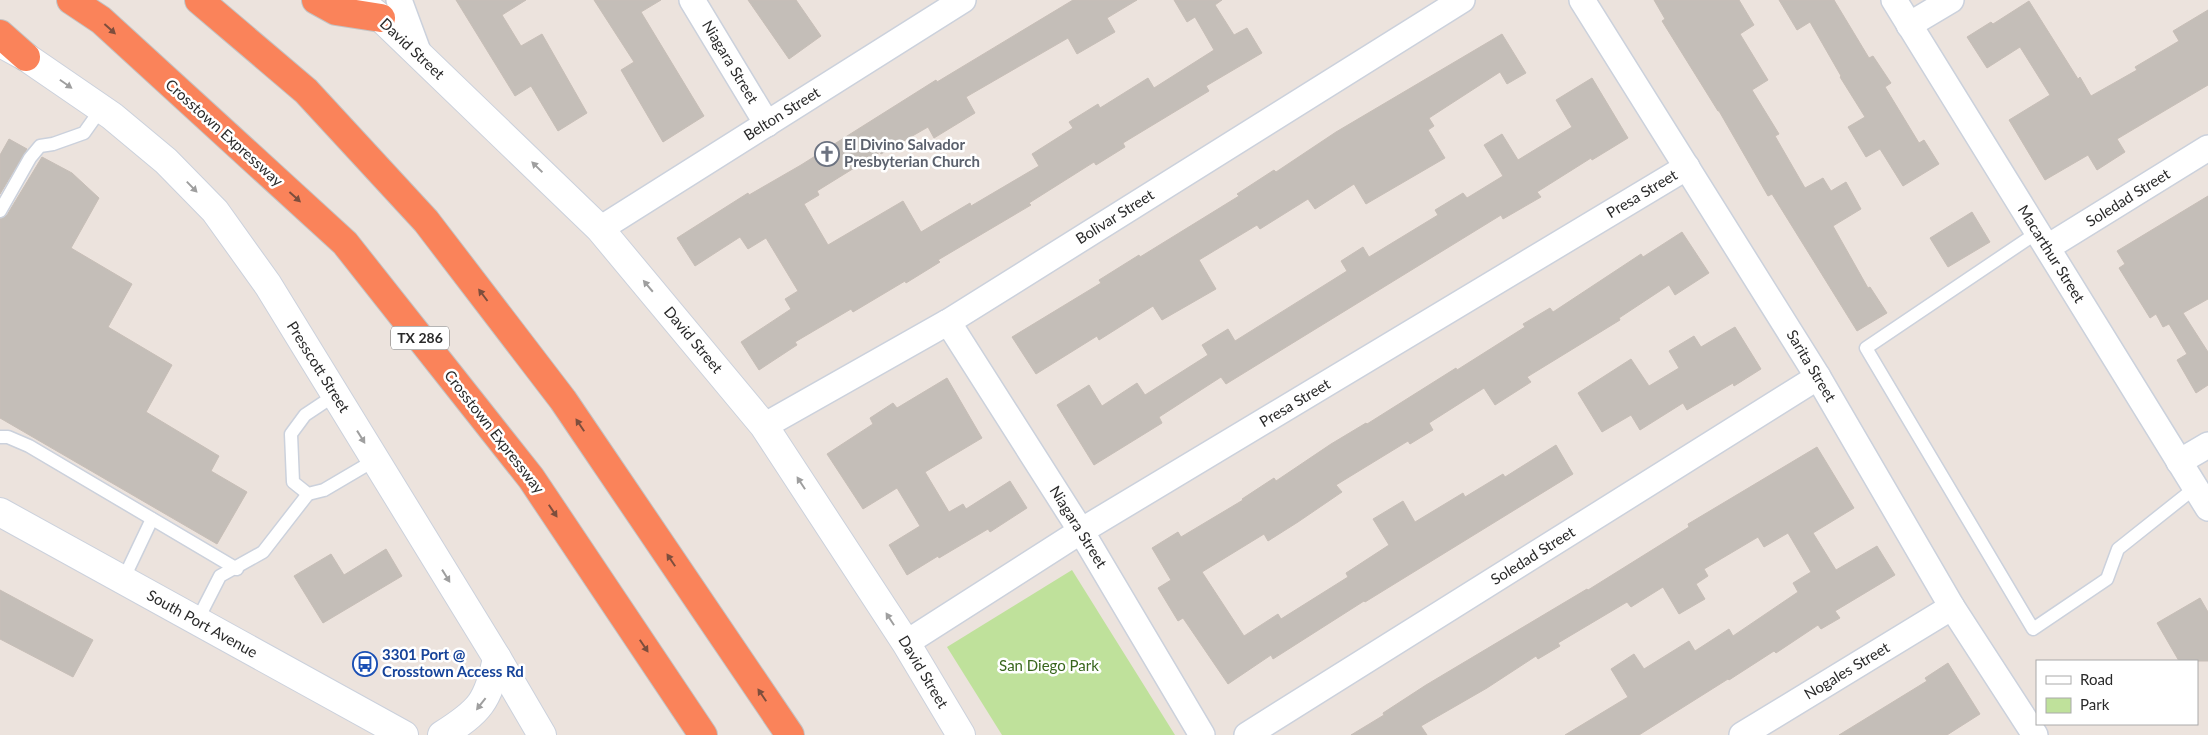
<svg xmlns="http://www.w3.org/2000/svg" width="2208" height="735" font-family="Lato,sans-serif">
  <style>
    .green { fill: #bfe19b }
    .building { fill: #c4beb8; stroke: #c7beb7 }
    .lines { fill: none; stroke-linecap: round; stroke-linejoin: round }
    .lane-casing { stroke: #cbd1dc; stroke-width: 15 }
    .street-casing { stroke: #cbd1dc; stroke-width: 28 }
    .secondary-casing { stroke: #cbd1dc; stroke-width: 30 }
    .highway-casing { stroke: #c3c3c3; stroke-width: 30 }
    .lane { stroke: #fff; stroke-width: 12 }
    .street { stroke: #fff; stroke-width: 25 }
    .secondary { stroke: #fff; stroke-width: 28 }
    .highway { stroke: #fa835a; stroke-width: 28 }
    .oneway { fill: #7d4e3d }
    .oneway2 { fill: #9f9f9f }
    .labels { text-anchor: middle; stroke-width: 5; stroke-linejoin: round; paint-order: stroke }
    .shield { fill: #fff; stroke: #6a6a6a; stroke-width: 1 }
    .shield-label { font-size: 14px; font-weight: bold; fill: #2a2a2a }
    .street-label { font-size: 15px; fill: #2a2a2a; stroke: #fff }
    .worship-label { font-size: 15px; font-weight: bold; fill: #5b616d; stroke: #fff; text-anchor: start }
    .transit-label { font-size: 15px; font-weight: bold; fill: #164399; stroke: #fff; text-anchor: start }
    .park-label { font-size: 15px; fill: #38661c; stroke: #fff }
  </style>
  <rect width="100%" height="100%" fill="#ece3dd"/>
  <path class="green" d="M1072 570 1175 735H1002L947 647Z"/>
  <g class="building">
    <path d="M456 0H526L502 15 521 46 542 34 587 113 558 131 531 86 515 96Z"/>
    <path d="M594 0H661L641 12 704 116 663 142 621 70 634 62Z"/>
    <path d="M748 0H796L821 36 789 59Z"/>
    <path d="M1073 0H1137L1107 18 1115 32 1077 54 1068 38 966 97 975 113 934 138 928 127 881 154 880 152 817 191 819 195 804 204 828 245 903 201 921 232 970 203 971 206 1039 166 1032 154 1073 128 1069 122 1098 104 1100 108 1148 78 1154 88 1214 50 1195 17 1187 22 1174 0H1222L1215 5 1234 35 1247 28 1262 53 1206 86 1209 91 1123 143 1125 147 1096 165 1094 162 1029 203 1031 205 938 260 940 262 906 283 905 281 853 312 851 309 795 342 797 345 759 370 741 342 791 309 785 299 798 291 766 238 748 249 740 237 695 266 677 238 748 193 749 195 801 165 936 80 937 82Z"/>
    <path d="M1654 0H1739L1754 25 1740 34 1768 80 1752 90 1779 134 1775 136 1805 188 1823 178 1831 191 1846 182 1861 209 1833 226 1868 288 1870 287 1887 313 1857 331 1772 194 1768 196 1719 111H1718L1662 21 1665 19Z"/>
    <path d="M1779 0H1834L1869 58 1873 56 1891 83 1885 87 1919 143 1924 140 1939 164 1903 186 1880 149 1866 157 1848 127 1865 117 1840 77 1841 76 1810 22 1797 30Z"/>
    <path d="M2029 1 2078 79 2080 77 2091 96 2137 70 2135 67 2179 41 2173 31 2208 10V85L2117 139 2125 152 2097 170 2088 155 2045 180 2009 120 2050 95 2020 47 1987 68 1967 37 1991 22 1993 24Z"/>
    <path d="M1502 34 1526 73 1507 84 1500 72 1429 118 1434 126 1428 130 1445 158 1366 204 1354 184 1315 209 1308 199 1260 229 1257 225 1199 260 1216 289 1162 320 1153 306 1099 340 1097 336 1036 374 1012 337 1101 283 1099 280 1139 255 1140 257 1239 196 1237 194 1274 170 1276 172 1336 132Z"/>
    <path d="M1592 78 1628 138 1592 160 1591 158 1537 192 1541 197 1503 219 1501 215 1226 384 1221 377 1159 417 1162 423 1094 465 1057 405 1089 385 1102 406 1137 383 1145 395 1208 355 1202 345 1228 329 1235 341 1347 271 1341 261 1363 247 1369 257 1438 215 1435 210 1463 193 1467 198 1503 176 1484 145 1502 134 1518 160 1572 127 1556 100Z"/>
    <path d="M9 139 27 149 0 194V155Z"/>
    <path d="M42 157 72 173 99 198 71 248 132 284 108 327 172 365 146 412 219 456 211 471 247 492 217 544 0 418V219L7 215Z"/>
    <path d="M2208 196V299L2183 313 2208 352V385L2196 393 2177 360 2187 354 2169 324 2163 327 2156 314 2150 318 2119 268 2125 264 2117 251Z"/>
    <path d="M1972 212 1990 242 1948 267 1930 238Z"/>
    <path d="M1682 232 1709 273 1675 295 1669 285 1619 318 1620 320 1527 377 1531 382 1495 405 1484 388 1429 423 1433 430 1410 444 1408 441 1336 485 1342 492 1298 522 1268 541 1264 534 1202 572 1244 636 1278 614 1281 619 1348 577 1346 573 1389 545 1373 519 1403 501 1415 522 1463 493 1465 497 1503 474 1505 477 1556 445 1573 474 1365 602 1364 601 1273 659 1271 655 1228 684 1183 618 1178 621 1158 588 1171 580 1152 548 1178 532 1181 537 1243 500 1242 499 1274 478 1276 481 1331 444 1366 423 1367 424 1456 368 1457 370 1525 327 1523 324 1550 308 1553 312 1641 254 1643 257Z"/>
    <path d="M1735 327 1761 369 1734 386 1733 383 1687 410 1683 403 1640 430 1631 415 1602 432 1578 393 1631 359 1649 386 1679 368 1669 351 1694 336 1701 347Z"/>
    <path d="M947 378 982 438 925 472 949 512 963 504 966 509 1010 481 1027 508 990 532 988 529 939 558 938 556 907 575 889 545 920 526 897 488 863 509 827 454 873 424 870 418 893 403 897 408Z"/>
    <path d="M1817 447 1854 508 1813 533 1836 570 1877 546 1895 575 1835 611 1840 618 1821 629 1818 625 1776 653 1774 651 1729 680 1728 679 1639 735H1565L1628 697 1611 669 1634 654 1644 669 1689 641 1695 651 1729 629 1733 636 1798 592 1793 583 1811 572 1788 533 1764 547 1758 537 1704 569 1708 576 1696 584 1705 599 1679 614 1663 587 1631 607 1627 602 1558 643 1560 646 1538 659 1536 656 1487 688 1421 726 1427 735H1351L1384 715 1383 713 1426 685 1587 589 1588 590 1689 527 1688 524Z"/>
    <path d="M386 549 402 576 323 623 294 576 331 554 344 575Z"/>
    <path d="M0 590 93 640 73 677 0 639Z"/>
    <path d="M2200 598 2208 612V661H2179L2157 623Z"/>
    <path d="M1948 663 1980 714 1947 735H1839L1927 681 1925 678Z"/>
  </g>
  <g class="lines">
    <defs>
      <g id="lane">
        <path d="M0 211 30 158 40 146 53 144 84 133 101 109"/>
        <path d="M2038 232 1866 348 2033 629 2107 579 2118 549 2196 487"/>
        <path d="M335 395 305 415 291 434 293 482 308 494 324 490 375 460"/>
        <path d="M0 437H8L29 446 237 569"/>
        <path d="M123 580 152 519"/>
        <path d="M197 621 220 576 263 552 308 494"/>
      </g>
      <g id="street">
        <path d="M399 0 419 54"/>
        <path d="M692 0 767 124"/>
        <path d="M1582 0 1818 377 1952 607 2035 735"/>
        <path d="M1894 0 2208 508"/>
        <path d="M1909 25 1951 0"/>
        <path d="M600 229 963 0"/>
        <path d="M2048 247 2208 148"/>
        <path d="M948 322 1081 531 1202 735"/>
        <path d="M764 426 948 322 1462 0"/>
        <path d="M2179 462 2208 445"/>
        <path d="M906 643 1081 531 1687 167"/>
        <path d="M1247 735 1818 377"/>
        <path d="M1742 735 1952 607"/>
      </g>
      <g id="secondary">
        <path d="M358 0 381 18 600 229 764 426 906 643 961 735"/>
        <path d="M6 46 26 57 112 116 166 161 215 211 268 285 497 658 542 735"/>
        <path d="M0 512 404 735"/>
        <path d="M442 735C480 711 488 702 497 658"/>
      </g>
      <g id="highway">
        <path d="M71 0 101 20 345 243 531 478 703 735"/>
        <path d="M199 0 306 91 426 221 563 400 790 735"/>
        <path d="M316 0 336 11 381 18"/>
        <path d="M0 34 26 57"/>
      </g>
    </defs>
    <use href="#lane" class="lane-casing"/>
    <use href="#street" class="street-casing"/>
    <use href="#secondary" class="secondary-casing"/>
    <use href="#highway" class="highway-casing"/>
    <use href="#lane" class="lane"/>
    <use href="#street" class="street"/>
    <use href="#secondary" class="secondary"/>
    <use href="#highway" class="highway"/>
  </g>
  <defs><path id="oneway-solid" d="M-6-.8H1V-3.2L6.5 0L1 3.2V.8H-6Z" transform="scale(1.25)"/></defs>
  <g class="oneway">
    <use href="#oneway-solid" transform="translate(110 29) rotate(42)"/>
    <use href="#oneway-solid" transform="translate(295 197) rotate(42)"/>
    <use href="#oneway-solid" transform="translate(483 295) rotate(-127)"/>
    <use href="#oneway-solid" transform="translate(580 425) rotate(-124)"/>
    <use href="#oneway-solid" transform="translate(553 511) rotate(56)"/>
    <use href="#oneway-solid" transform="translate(671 560) rotate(-124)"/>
    <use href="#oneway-solid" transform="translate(644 646) rotate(56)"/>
    <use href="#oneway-solid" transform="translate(762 695) rotate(-124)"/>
  </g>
  <g class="oneway2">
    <use href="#oneway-solid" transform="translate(66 84) rotate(35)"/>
    <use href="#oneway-solid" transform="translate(537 167) rotate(-136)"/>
    <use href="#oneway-solid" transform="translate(192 187) rotate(46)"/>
    <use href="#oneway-solid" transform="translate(648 286) rotate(-130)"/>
    <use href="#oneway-solid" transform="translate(361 437) rotate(58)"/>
    <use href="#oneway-solid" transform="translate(801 483) rotate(-123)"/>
    <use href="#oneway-solid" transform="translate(446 576) rotate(58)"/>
    <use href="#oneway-solid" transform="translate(890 619) rotate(-123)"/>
    <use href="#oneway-solid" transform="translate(481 704) rotate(128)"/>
  </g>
  <defs>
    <symbol id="church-ring" viewBox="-11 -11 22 22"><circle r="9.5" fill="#fff" stroke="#6b7280" stroke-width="1.5"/><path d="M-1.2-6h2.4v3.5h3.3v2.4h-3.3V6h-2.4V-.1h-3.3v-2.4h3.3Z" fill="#6b7280"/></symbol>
    <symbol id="bus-ring" viewBox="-11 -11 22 22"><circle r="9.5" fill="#fff" stroke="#1a4fb4" stroke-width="1.5"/><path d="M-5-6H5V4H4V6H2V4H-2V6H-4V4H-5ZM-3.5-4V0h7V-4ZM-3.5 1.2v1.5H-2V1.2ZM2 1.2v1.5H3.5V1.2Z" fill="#1a4fb4"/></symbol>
  </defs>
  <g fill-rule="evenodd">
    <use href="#church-ring" x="813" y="140" width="28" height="28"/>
    <use href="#bus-ring" x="351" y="650" width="28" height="28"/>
  </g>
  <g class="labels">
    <rect class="shield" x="391" y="326.5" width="58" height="23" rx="4"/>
    <g class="shield-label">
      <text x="420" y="343">TX 286</text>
    </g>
    <g class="street-label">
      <text transform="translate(412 49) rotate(43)" y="5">David Street</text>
      <text transform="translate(730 62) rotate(59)" y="5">Niagara Street</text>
      <text transform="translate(782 114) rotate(-32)" y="5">Belton Street</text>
      <text transform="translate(224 133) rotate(42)" y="5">Crosstown Expressway</text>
      <text transform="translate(1642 194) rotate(-31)" y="5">Presa Street</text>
      <text transform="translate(2128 198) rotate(-32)" y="5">Soledad Street</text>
      <text transform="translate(1115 217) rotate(-32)" y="5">Bolivar Street</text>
      <text transform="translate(2051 254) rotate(58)" y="5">Macarthur Street</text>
      <text transform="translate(693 340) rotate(50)" y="5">David Street</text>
      <text transform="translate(1811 366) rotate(59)" y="5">Sarita Street</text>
      <text transform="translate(318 367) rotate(58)" y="5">Presscott Street</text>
      <text transform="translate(1295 403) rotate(-31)" y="5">Presa Street</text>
      <text transform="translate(494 432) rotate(52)" y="5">Crosstown Expressway</text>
      <text transform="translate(1078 527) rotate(58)" y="5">Niagara Street</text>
      <text transform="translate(1533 556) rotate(-32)" y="5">Soledad Street</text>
      <text transform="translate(202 624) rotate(29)" y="5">South Port Avenue</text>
      <text transform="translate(1847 671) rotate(-31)" y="5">Nogales Street</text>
      <text transform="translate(923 672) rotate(59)" y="5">David Street</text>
    </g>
    <g class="worship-label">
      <text x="844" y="150">El Divino Salvador<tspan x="844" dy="17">Presbyterian Church</tspan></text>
    </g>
    <g class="transit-label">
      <text x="382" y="660">3301 Port @<tspan x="382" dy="17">Crosstown Access Rd</tspan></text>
    </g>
    <g class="park-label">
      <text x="1049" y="671">San Diego Park</text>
    </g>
  </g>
  <rect x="2036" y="660" width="162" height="65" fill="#ffffff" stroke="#aaaaaa"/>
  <rect x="2046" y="676" width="25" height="8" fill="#ffffff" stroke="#aaaaaa"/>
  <text x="2080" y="685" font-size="15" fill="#2a2a2a">Road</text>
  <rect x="2046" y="698" width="25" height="15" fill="#bfe19b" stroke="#aaaaaa"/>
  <text x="2080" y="710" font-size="15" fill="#2a2a2a">Park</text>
</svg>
